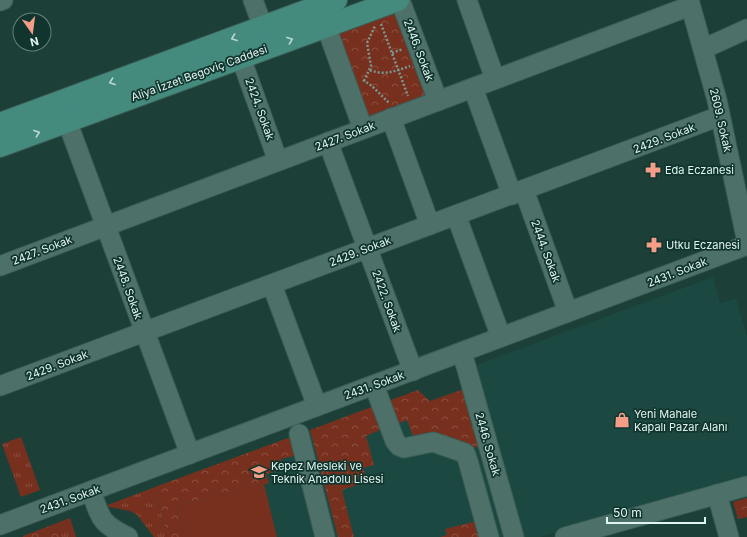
<svg xmlns="http://www.w3.org/2000/svg" width="747" height="537" font-family="Inter,sans-serif">
  <style>
    .built { fill: #1b4941 }
    .grass { fill: url(#grass-tufts) }
    .forest { fill: url(#forest-crowns) }
    .pitch { fill: #78301e }
    .lines { fill: none; stroke-linecap: round; stroke-linejoin: round }
    .minor-casing { stroke: #3b5c56; stroke-width: 21 }
    .major-casing { stroke: #3b5c56; stroke-width: 24 }
    .path { stroke: #7b9791; stroke-width: 2.5; stroke-dasharray: 2 2; stroke-linecap: butt }
    .minor { stroke: #4d7169; stroke-width: 19 }
    .major { stroke: #448a7d; stroke-width: 22 }
    .oneway { stroke: #badad3 }
    .labels { text-anchor: middle; stroke-width: 3.5; stroke-linejoin: round; paint-order: stroke }
    .street-label { font-size: 11px; fill: #e1f5f0; stroke: #11352e }
    .poi-label { font-size: 11px; fill: #e1f5f0; stroke: #11352e; text-anchor: start }
  </style>
  <defs>
    <pattern id="grass-tufts" width="24" height="20" patternUnits="userSpaceOnUse"><rect width="24" height="20" fill="#78301e"/><path d="M3 7l-1-3M5 7V3M7 7l1-3M15 17l-1-3M17 17v-4M19 17l1-3" fill="none" stroke="#8b4f3f"/></pattern>
    <pattern id="forest-crowns" width="20" height="18" patternUnits="userSpaceOnUse"><rect width="20" height="18" fill="#78301e"/><path d="M2 6a3 3 0 1 1 6 0M12 15a3 3 0 1 1 6 0" fill="none" stroke="#8b4f3f"/></pattern>
  </defs>
  <rect width="100%" height="100%" fill="#1c3f38"/>
  <g class="built">
    <path d="M713 277 720 303 736 299 747 336V478L540 537H523L474 366Z"/>
    <path d="M464 389 505 537H167L155 487 418 390 430 401Z"/>
  </g>
  <g class="grass">
    <path d="M21 437 40 490 21 497 2 444Z"/>
    <path d="M155 487 167 537H154L137 515 130 511 105 506Z"/>
    <path d="M70 518 76 537H60L57 523Z"/>
  </g>
  <g class="forest">
    <path d="M400 10 433 99 366 124 334 35Z"/>
    <path d="M464 389 480 446 470 449 414 439 407 420 397 424 388 401 418 390 430 401Z"/>
    <path d="M374 406 382 429 366 436 374 465 363 468 365 475 355 478 357 485 342 490 354 537H338L310 430Z"/>
    <path d="M299 434 298 455 281 459 283 469 266 474 269 483 176 506 184 537H167L155 487Z"/>
    <path d="M747 498V517L738 519 733 502Z"/>
    <path d="M477 521 481 537H440L447 535 445 529Z"/>
    <path d="M57 523 60 537H23V536Z"/>
  </g>
  <path class="pitch" d="M264 484 277 537H184L176 506Z"/>
  <g class="lines">
    <defs>
      <g id="minor">
        <path d="M253 0 263 27"/>
        <path d="M400 0 438 101"/>
        <path d="M467 0 495 79"/>
        <path d="M689 0 717 100 747 242"/>
        <path d="M0 1 3 0"/>
        <path d="M326 26 363 129"/>
        <path d="M703 49 747 29"/>
        <path d="M241 58 278 161"/>
        <path d="M473 88 512 195"/>
        <path d="M391 118 430 225"/>
        <path d="M67 121 190 454"/>
        <path d="M328 142 413 371"/>
        <path d="M524 190 568 312"/>
        <path d="M456 215 501 337"/>
        <path d="M0 266 690 6"/>
        <path d="M272 285 317 406"/>
        <path d="M462 352 514 537"/>
        <path d="M374 385 395 441 399 446 404 448 433 442 465 453 468 461 489 537"/>
        <path d="M0 386 720 116"/>
        <path d="M299 434 325 537"/>
        <path d="M91 491C101 519 100 523 128 537"/>
        <path d="M717 494 729 537"/>
        <path d="M0 525 747 245"/>
        <path d="M565 537 747 486"/>
      </g>
      <g id="major">
        <path d="M0 124 336 0"/>
        <path d="M0 146 398 0"/>
      </g>
    </defs>
    <use href="#minor" class="minor-casing"/>
    <use href="#major" class="major-casing"/>
    <g class="path">
      <path d="M381 24 408 96"/>
      <path d="M392 53 403 49"/>
      <path d="M370 70C384 76 396 71 410 66"/>
      <path d="M363 80 372 86 389 103"/>
      <path d="M364 81 371 66 367 43 375 26"/>
    </g>
    <use href="#minor" class="minor"/>
    <use href="#major" class="major"/>
  </g>
  <defs><path id="oneway-chevron" d="M-2-3.5L2.5 0L-2 3.5" fill="none" stroke-width="1.6" stroke-linecap="round" stroke-linejoin="round"/></defs>
  <g class="oneway">
    <use href="#oneway-chevron" transform="translate(234 38) rotate(160)"/>
    <use href="#oneway-chevron" transform="translate(290 40) rotate(-20)"/>
    <use href="#oneway-chevron" transform="translate(112 82) rotate(160)"/>
    <use href="#oneway-chevron" transform="translate(37 133) rotate(-20)"/>
  </g>
  <defs>
    <symbol id="pharmacy-bare" viewBox="-9 -9 18 18"><path d="M-2-6h4v4h4v4h-4v4h-4v-4h-4v-4h4Z" fill="#f49e88" stroke="#11352e" stroke-width="2.5" paint-order="stroke"/></symbol>
    <symbol id="shop-bare" viewBox="-9 -9 18 18"><path d="M-5-2.5h2.3a2.7 3.5 0 0 1 5.4 0H5L5.5 6h-11ZM-1.5-2.5h3a1.5 2.3 0 0 0-3 0Z" fill="#f49e88" stroke="#11352e" stroke-width="2.5" paint-order="stroke"/></symbol>
    <symbol id="school-bare" viewBox="-9 -9 18 18"><path d="M0-5L7-2L0 1L-7-2ZM-4 1L0 2.5L4 1V4Q0 6-4 4Z" fill="#f49e88" stroke="#11352e" stroke-width="2.5" paint-order="stroke"/></symbol>
  </defs>
  <g fill-rule="evenodd">
    <use href="#pharmacy-bare" x="642" y="159" width="22" height="22"/>
    <use href="#pharmacy-bare" x="643" y="234" width="22" height="22"/>
    <use href="#shop-bare" x="611" y="409" width="22" height="22"/>
    <use href="#school-bare" x="248" y="461" width="22" height="22"/>
  </g>
  <g class="labels">
    <g class="street-label">
      <text transform="translate(419 50) rotate(69)" y="4">2446. Sokak</text>
      <text transform="translate(199 73) rotate(-20)" y="4">Aliya İzzet Begoviç Caddesi</text>
      <text transform="translate(260 109) rotate(70)" y="4">2424. Sokak</text>
      <text transform="translate(721 120) rotate(77)" y="4">2609. Sokak</text>
      <text transform="translate(345 136) rotate(-21)" y="4">2427. Sokak</text>
      <text transform="translate(664 138) rotate(-21)" y="4">2429. Sokak</text>
      <text transform="translate(42 250) rotate(-21)" y="4">2427. Sokak</text>
      <text transform="translate(360 251) rotate(-21)" y="4">2429. Sokak</text>
      <text transform="translate(546 251) rotate(70)" y="4">2444. Sokak</text>
      <text transform="translate(677 272) rotate(-21)" y="4">2431. Sokak</text>
      <text transform="translate(128 288) rotate(70)" y="4">2448. Sokak</text>
      <text transform="translate(387 301) rotate(70)" y="4">2422. Sokak</text>
      <text transform="translate(57 365) rotate(-21)" y="4">2429. Sokak</text>
      <text transform="translate(374 385) rotate(-20)" y="4">2431. Sokak</text>
      <text transform="translate(488 444) rotate(74)" y="4">2446. Sokak</text>
      <text transform="translate(70 499) rotate(-20)" y="4">2431. Sokak</text>
    </g>
    <g class="poi-label">
      <text x="665" y="174">Eda Eczanesi</text>
      <text x="666" y="249">Utku Eczanesi</text>
      <text x="634" y="418">Yeni Mahale<tspan x="634" dy="13">Kapalı Pazar Alanı</tspan></text>
      <text x="271" y="470">Kepez Mesleki ve<tspan x="271" dy="13">Teknik Anadolu Lisesi</tspan></text>
    </g>
  </g>
  <g transform="translate(32 32) rotate(166)"><circle r="19" fill="#11352e" stroke="#64827c"/>
  <path d="M0-3L7 15L0 10L-7 15Z" fill="#f49e88"/>
  <text y="-6" font-size="11" font-weight="bold" text-anchor="middle" fill="#e1f5f0">N</text>
  </g>
  <path d="M607 517v6h98v-6" fill="none" stroke="#e1f5f0" stroke-width="2"/>
  <text x="613" y="517" font-size="12" fill="#e1f5f0" stroke="#11352e" stroke-width="3" paint-order="stroke">50 m</text>
</svg>
